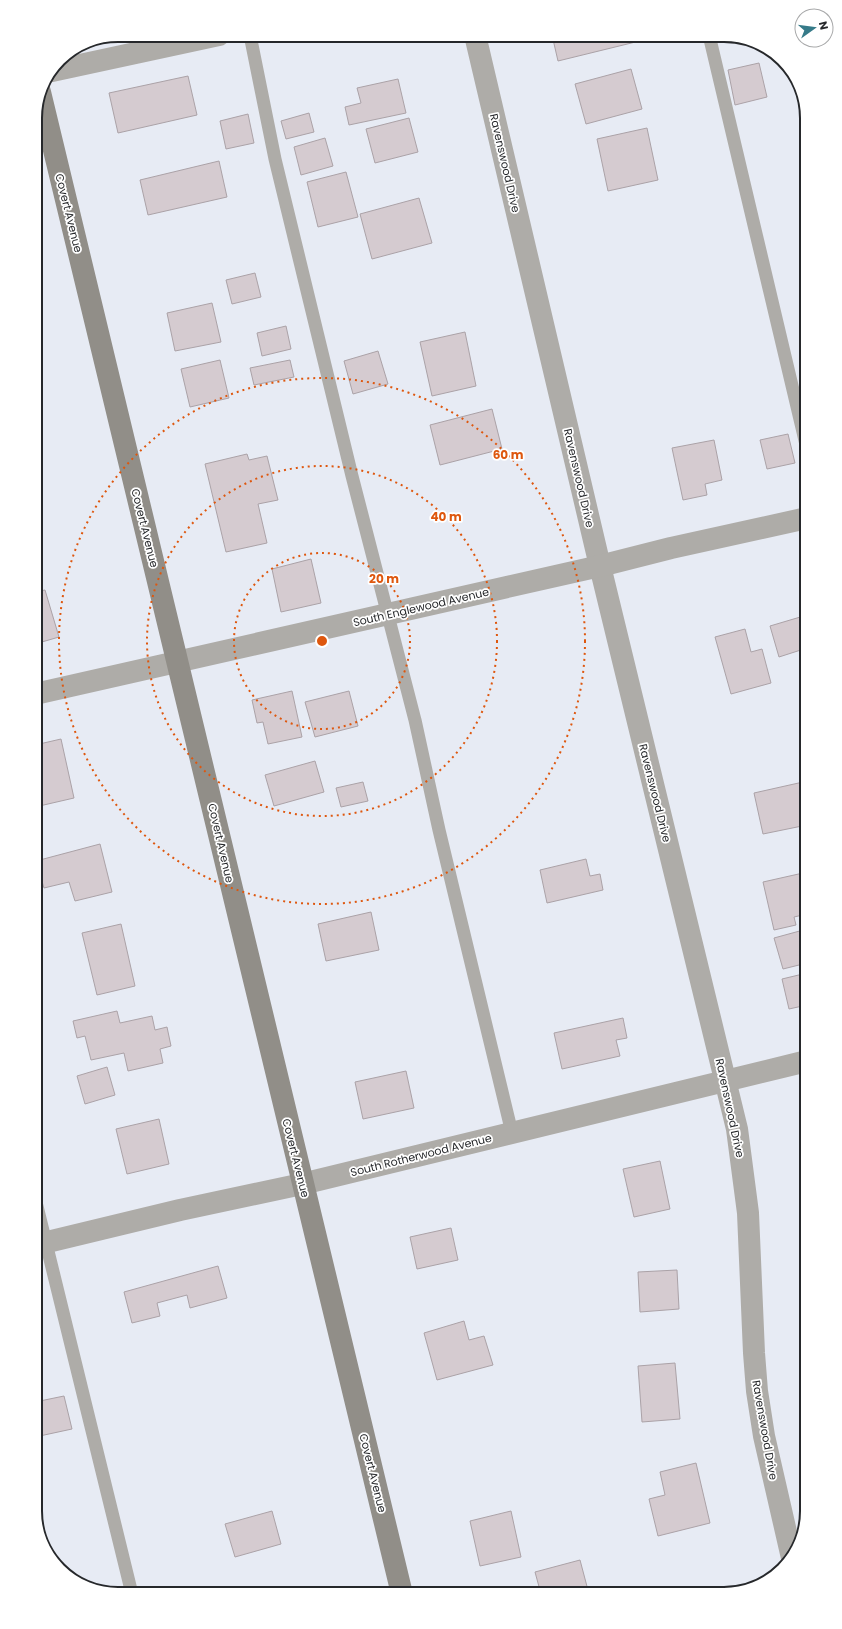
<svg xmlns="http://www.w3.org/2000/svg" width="842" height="1629" font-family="Poppins,sans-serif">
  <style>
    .building { fill: #d5cbd0; stroke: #aba2a7 }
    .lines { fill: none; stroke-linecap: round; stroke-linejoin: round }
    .lane { stroke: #aeaca8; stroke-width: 13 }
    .street { stroke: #aeaca8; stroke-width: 22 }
    .secondary { stroke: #918e88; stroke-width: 22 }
    .ring { fill: none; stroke: #de570e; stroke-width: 2; stroke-dasharray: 2 4 }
    .labels { text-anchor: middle; stroke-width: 3.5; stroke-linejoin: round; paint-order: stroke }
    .street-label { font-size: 11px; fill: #26282b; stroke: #fff }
    .rim { fill: none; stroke: #26282b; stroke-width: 2 }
    .centre { fill: #de570e; stroke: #fff; stroke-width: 2 }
    .ring-label { font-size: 12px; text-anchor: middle; font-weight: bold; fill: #de570e; stroke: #fff; stroke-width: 3.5; stroke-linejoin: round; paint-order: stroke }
  </style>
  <rect width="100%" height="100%" fill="#e7ebf4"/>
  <g class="building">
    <path d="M552 35H660V36L558 61Z"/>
    <path d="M759 63 767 97 735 105 728 70Z"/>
    <path d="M631 69 642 109 586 124 575 84Z"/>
    <path d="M188 76 197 115 118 133 109 93Z"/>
    <path d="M398 79 406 113 349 125 345 107 361 103 357 88Z"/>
    <path d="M309 113 314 132 286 139 281 121Z"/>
    <path d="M248 114 254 143 226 149 220 121Z"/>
    <path d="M409 118 418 152 375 163 366 129Z"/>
    <path d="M647 128 658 180 608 191 597 139Z"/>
    <path d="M325 138 333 166 301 175 294 147Z"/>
    <path d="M219 161 227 197 148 215 140 180Z"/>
    <path d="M346 172 358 217 318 227 307 182Z"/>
    <path d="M419 198 432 243 372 259 360 214Z"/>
    <path d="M255 273 261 297 232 304 226 280Z"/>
    <path d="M212 303 221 342 175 351 167 313Z"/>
    <path d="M286 326 291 349 262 356 257 333Z"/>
    <path d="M465 332 476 386 432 396 420 342Z"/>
    <path d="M378 351 388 384 353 394 344 361Z"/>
    <path d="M220 360 229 398 190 407 181 369Z"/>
    <path d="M290 360 294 377 254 385 250 368Z"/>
    <path d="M492 409 502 449 440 465 430 425Z"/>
    <path d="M788 434 795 463 767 469 760 440Z"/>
    <path d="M714 440 722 480 705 484 707 495 683 500 672 448Z"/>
    <path d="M247 454 249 460 267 456 278 500 258 504 267 543 226 552 205 464Z"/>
    <path d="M311 559 321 603 281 612 272 569Z"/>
    <path d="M45 590 59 637 35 644V592Z"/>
    <path d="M807 615V648L779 657 770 626Z"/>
    <path d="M745 629 751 652 762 649 771 683 731 694 715 637Z"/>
    <path d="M292 691 302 737 268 744 263 722 257 723 252 700Z"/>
    <path d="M349 691 358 726 315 737 305 702Z"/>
    <path d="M61 739 74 798 35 807V745Z"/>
    <path d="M315 761 324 792 274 806 265 775Z"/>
    <path d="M363 782 368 801 341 807 336 788Z"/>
    <path d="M803 782 807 801V825L763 834 754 793Z"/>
    <path d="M100 844 112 892 75 901 69 882 44 888 36 861Z"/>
    <path d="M586 859 590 876 600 874 603 890 547 903 540 870Z"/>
    <path d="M803 873 807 891V914L794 917 796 925 774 930 763 882Z"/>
    <path d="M371 912 379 950 326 961 318 924Z"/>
    <path d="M121 924 135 986 97 995 82 933Z"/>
    <path d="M807 929V963L783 969 774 938Z"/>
    <path d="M807 973V1005L789 1009 782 979Z"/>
    <path d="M117 1011 120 1023 152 1016 155 1030 167 1027 171 1046 160 1049 163 1063 128 1071 124 1053 91 1060 85 1036 77 1038 73 1021Z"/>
    <path d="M623 1018 627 1038 616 1040 620 1056 562 1069 554 1033Z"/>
    <path d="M107 1067 115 1095 85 1104 77 1076Z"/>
    <path d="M406 1071 414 1108 363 1119 355 1082Z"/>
    <path d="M159 1119 169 1164 127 1174 116 1129Z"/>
    <path d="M660 1161 670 1209 634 1217 623 1169Z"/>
    <path d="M451 1228 458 1260 417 1269 410 1237Z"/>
    <path d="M218 1266 227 1298 190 1308 187 1295 157 1303 160 1316 132 1323 124 1292Z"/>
    <path d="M677 1270 679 1309 640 1312 638 1272Z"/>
    <path d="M464 1321 469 1340 484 1336 493 1365 437 1380 424 1333Z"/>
    <path d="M675 1363 680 1419 642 1422 638 1366Z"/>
    <path d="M64 1396 72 1429 35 1437V1402Z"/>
    <path d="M696 1463 710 1523 658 1536 649 1499 665 1495 660 1472Z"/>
    <path d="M272 1511 281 1544 235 1557 225 1524Z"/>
    <path d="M511 1511 521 1557 480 1566 470 1521Z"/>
    <path d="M580 1560 589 1594H541L535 1572Z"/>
    <path d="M293 1587 295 1594H267Z"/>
  </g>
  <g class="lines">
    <g class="lane">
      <path d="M250 35 275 159 352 476 415 720 439 830 512 1133"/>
      <path d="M709 35 807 449"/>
      <path d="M35 1198 132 1594"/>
    </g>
    <g class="street">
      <path d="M475 35 600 566 737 1129 748 1213 754 1353 757 1391 764 1436 792 1558"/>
      <path d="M52 71 219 35"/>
      <path d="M35 694 600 566 671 548 807 518"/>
      <path d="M35 1245 180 1210 302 1184 807 1061"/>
    </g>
    <path class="secondary" d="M40 92 402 1594"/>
  </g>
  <g class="ring">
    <circle cx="322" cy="641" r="88"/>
    <circle cx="322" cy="641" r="175"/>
    <circle cx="322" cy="641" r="263"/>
  </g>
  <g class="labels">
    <g class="street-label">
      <text transform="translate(505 163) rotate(77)" y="4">Ravenswood Drive</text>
      <text transform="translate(69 213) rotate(76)" y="4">Covert Avenue</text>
      <text transform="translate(579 478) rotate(77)" y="4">Ravenswood Drive</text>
      <text transform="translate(145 528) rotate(76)" y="4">Covert Avenue</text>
      <text transform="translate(421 607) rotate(-13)" y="4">South Englewood Avenue</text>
      <text transform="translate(655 793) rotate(76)" y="4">Ravenswood Drive</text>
      <text transform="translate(221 843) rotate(77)" y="4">Covert Avenue</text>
      <text transform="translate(730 1108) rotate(78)" y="4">Ravenswood Drive</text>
      <text transform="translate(421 1155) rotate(-14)" y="4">South Rotherwood Avenue</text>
      <text transform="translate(296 1158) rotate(76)" y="4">Covert Avenue</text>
      <text transform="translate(765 1430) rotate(80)" y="4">Ravenswood Drive</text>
      <text transform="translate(373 1473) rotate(76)" y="4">Covert Avenue</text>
    </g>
  </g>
  <path d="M0 0H842V1629H0ZM118 42H724A76 76 0 0 1 800 118V1511A76 76 0 0 1 724 1587H118A76 76 0 0 1 42 1511V118A76 76 0 0 1 118 42Z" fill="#fff" fill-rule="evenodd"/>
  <path class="rim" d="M118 42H724A76 76 0 0 1 800 118V1511A76 76 0 0 1 724 1587H118A76 76 0 0 1 42 1511V118A76 76 0 0 1 118 42Z"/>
  <circle cx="322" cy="641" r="6" class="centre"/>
  <g class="ring-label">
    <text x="508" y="459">60 m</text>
    <text x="446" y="521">40 m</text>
    <text x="384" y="583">20 m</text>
  </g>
  <g transform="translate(814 28) rotate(76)"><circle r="19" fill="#ffffff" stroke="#a8a9aa"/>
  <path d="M0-3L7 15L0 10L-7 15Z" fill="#367b89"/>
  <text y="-6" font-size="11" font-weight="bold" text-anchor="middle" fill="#26282b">N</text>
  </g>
</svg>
